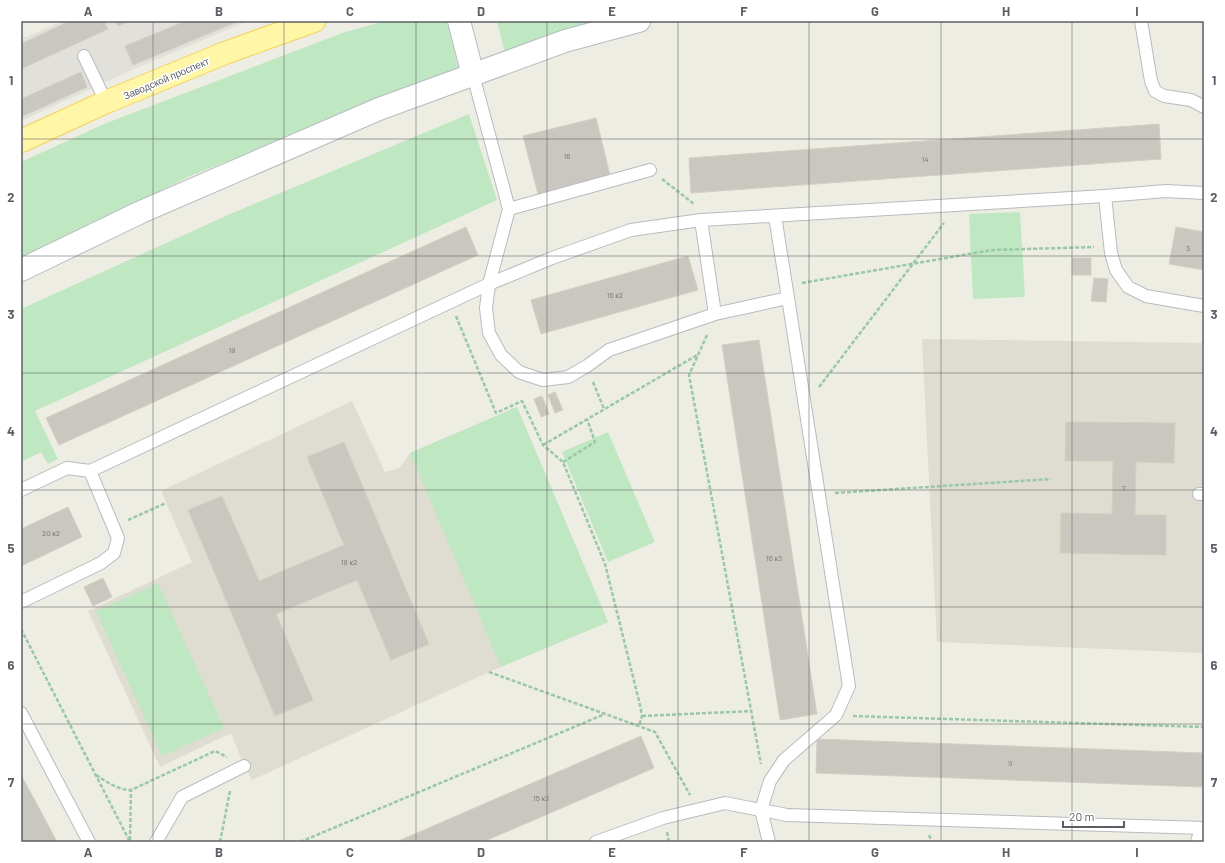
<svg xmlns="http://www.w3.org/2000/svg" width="1225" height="863" font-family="Barlow,sans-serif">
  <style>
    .industrial { fill: #e2e0db }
    .education { fill: #dfdcd1 }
    .green { fill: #bfe7c1 }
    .building { fill: #c9c7c0; stroke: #d3cfc1 }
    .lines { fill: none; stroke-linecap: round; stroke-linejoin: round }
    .lane-casing { stroke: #b8bbc0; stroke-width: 14 }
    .street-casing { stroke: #b8bbc0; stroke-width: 24 }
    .primary-casing { stroke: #f5d256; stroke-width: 24 }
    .path { stroke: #98c8a8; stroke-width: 2.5; stroke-dasharray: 4 2; stroke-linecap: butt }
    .lane { stroke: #fff; stroke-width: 12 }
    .street { stroke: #fff; stroke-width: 22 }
    .primary { stroke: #fff6a8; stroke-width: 22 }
    .grid { fill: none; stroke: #5b5f64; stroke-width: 1; stroke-opacity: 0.55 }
    .labels { text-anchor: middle; stroke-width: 3; stroke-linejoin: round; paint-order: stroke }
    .number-label { font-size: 8px; fill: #76797b }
    .street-label { font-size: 10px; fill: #5b5f64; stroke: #fff }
    .neatline { fill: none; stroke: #5b5f64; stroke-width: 1.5 }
    .grid-label { font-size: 13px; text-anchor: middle; font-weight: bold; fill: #5b5f64 }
  </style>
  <rect width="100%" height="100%" fill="#eeede3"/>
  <path class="industrial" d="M63 21H248L132 70 21 121V39Z"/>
  <g class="education">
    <path d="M922 339 1204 343V653L937 642Z"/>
    <path d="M352 401 385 472 400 468 410 453 517 407 608 622 489 672 252 780 244 766 231 733 160 767 88 611 192 562 161 491Z"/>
  </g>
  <g class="green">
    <path d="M386 21H447L459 71 190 176 21 260V162L104 124 345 32Z"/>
    <path d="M497 21H610L505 54Z"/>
    <path d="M469 114 497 200 35 411 58 459 48 464 41 452 21 462V309L228 215Z"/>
    <path d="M1020 212 1025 297 973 299 969 214Z"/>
    <path d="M517 407 608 622 501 667 410 453Z"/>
    <path d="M608 432 655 542 608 562 562 452Z"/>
    <path d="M158 583 224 728 162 756 96 611Z"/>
  </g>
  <g class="building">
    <path d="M70 21H104L108 29 21 69V44Z"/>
    <path d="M116 21H129L118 26Z"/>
    <path d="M186 21H239L133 65 125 46Z"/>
    <path d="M81 72 87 87 21 117V99Z"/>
    <path d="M596 118 610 175 538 194 523 136Z"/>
    <path d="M1159 124 1161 159 691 193 689 158Z"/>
    <path d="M466 227 478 255 59 445 46 418Z"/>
    <path d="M1176 227 1204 232V270L1169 264Z"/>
    <path d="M688 256 698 290 541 334 531 300Z"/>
    <rect x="1072" y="258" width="19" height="17"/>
    <path d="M1094 278 1108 279 1106 302 1091 301Z"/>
    <path d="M759 340 817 714 780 720 722 345Z"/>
    <path d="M555 392 563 410 555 413 548 395Z"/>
    <path d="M542 396 549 414 541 417 534 399Z"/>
    <path d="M1066 422 1175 423 1174 463 1136 462 1135 515H1166V555L1060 553 1061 513 1112 514 1113 461H1065Z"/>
    <path d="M344 442 429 644 391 660 357 580 276 614 313 700 275 716 188 510 222 496 259 581 344 545 307 457Z"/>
    <path d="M68 507 82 537 21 566V529Z"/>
    <path d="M103 578 112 597 93 606 84 587Z"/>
    <path d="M641 736 654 768 483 842H396Z"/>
    <path d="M817 739 1204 753V787L816 773Z"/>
    <path d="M21 775 46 821 57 842H21Z"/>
  </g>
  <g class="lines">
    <defs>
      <g id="lane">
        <path d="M1141 21 1151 81 1155 91 1164 96 1191 100 1204 107"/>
        <path d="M84 56 106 102"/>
        <path d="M1105 196 1111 253 1116 270 1128 287 1146 296 1204 306"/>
        <path d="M509 209 650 170"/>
        <path d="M775 216 788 298 715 314 609 350 587 366 568 377 543 380 519 372 501 355 489 333 486 308 489 284 552 258 631 230 701 220 1105 196 1166 191 1204 193"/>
        <path d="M701 220 715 314"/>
        <path d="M21 490 67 468 90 471 489 284 509 209 473 75"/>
        <path d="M1199 494H1204"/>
        <path d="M21 602 101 563 114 553 118 538 90 471"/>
        <path d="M21 713 89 842"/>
        <path d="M156 842 182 797 244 766"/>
        <path d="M596 842 663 818 725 803 787 815 1204 828"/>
        <path d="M769 842 761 810 770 781 784 760 836 715 849 686 788 298"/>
        <path d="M1197 842 1201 828"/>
      </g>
      <g id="street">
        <path d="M459 21 473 75"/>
        <path d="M21 270 141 212 379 109 565 41 639 21"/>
      </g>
      <path id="primary" d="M21 141 106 102 225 53 314 21"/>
    </defs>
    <use href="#lane" class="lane-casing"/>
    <use href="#street" class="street-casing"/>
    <use href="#primary" class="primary-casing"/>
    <g class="path">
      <path d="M662 179 694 204"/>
      <path d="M802 283 992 250 1094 247"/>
      <path d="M456 316 496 413 522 401 543 445 563 462 605 564 640 705 642 716 639 726"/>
      <path d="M707 335 689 375 761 764"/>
      <path d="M593 382 604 409"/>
      <path d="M819 387 944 223"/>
      <path d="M543 445 699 354"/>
      <path d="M563 462 595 442 587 419"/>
      <path d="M835 493 1051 479"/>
      <path d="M128 520 166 503"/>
      <path d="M21 629 130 842"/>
      <path d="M489 672 655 732 690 795"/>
      <path d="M642 716 752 711"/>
      <path d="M853 716 1204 727"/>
      <path d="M96 775C107 782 118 790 131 790L215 751 227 757"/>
      <path d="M667 832 669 842"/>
      <path d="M929 835 932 842"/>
      <path d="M130 840 131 790"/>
      <path d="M220 842 230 791"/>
      <path d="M300 842 605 714"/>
    </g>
    <use href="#lane" class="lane"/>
    <use href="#street" class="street"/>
    <use href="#primary" class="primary"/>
  </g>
  <path class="grid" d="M153 21V842M284 21V842M416 21V842M547 21V842M678 21V842M809 21V842M941 21V842M1072 21V842M21 139H1204M21 256H1204M21 373H1204M21 490H1204M21 607H1204M21 724H1204"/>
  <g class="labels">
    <g class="number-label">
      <text x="567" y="159">16</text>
      <text x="925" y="162">14</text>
      <text x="1188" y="251">3</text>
      <text x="615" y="298">16 к2</text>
      <text x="232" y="353">18</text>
      <text x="1124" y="491">7</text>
      <text x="51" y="536">20 к2</text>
      <text x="774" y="561">16 к3</text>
      <text x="349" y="565">18 к2</text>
      <text x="1010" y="766">9</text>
      <text x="541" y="801">15 к3</text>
    </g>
    <g class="street-label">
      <text transform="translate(166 78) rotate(-23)" y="4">Заводской проспект</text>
    </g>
  </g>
  <rect width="1225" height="863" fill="none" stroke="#ffffff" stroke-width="44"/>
  <path d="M1063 821v6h61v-6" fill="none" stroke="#5b5f64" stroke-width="2"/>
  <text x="1069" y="821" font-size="12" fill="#5b5f64" stroke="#ffffff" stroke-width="3" paint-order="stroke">20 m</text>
  <rect x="22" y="22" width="1181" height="819" class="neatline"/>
  <g class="grid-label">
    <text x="88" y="16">A</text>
    <text x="219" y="16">B</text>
    <text x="350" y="16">C</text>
    <text x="481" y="16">D</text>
    <text x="612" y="16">E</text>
    <text x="744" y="16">F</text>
    <text x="875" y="16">G</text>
    <text x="1006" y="16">H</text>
    <text x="1137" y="16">I</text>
    <text x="11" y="85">1</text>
    <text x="1214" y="85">1</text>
    <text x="11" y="202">2</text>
    <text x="1214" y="202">2</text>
    <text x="11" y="319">3</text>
    <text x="1214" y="319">3</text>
    <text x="11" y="436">4</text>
    <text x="1214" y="436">4</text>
    <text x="11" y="553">5</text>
    <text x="1214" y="553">5</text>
    <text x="11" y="670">6</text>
    <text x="1214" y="670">6</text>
    <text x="11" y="787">7</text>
    <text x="1214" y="787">7</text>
    <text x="88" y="857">A</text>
    <text x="219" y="857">B</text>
    <text x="350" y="857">C</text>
    <text x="481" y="857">D</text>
    <text x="612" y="857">E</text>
    <text x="744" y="857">F</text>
    <text x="875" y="857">G</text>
    <text x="1006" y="857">H</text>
    <text x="1137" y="857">I</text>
  </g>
</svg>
